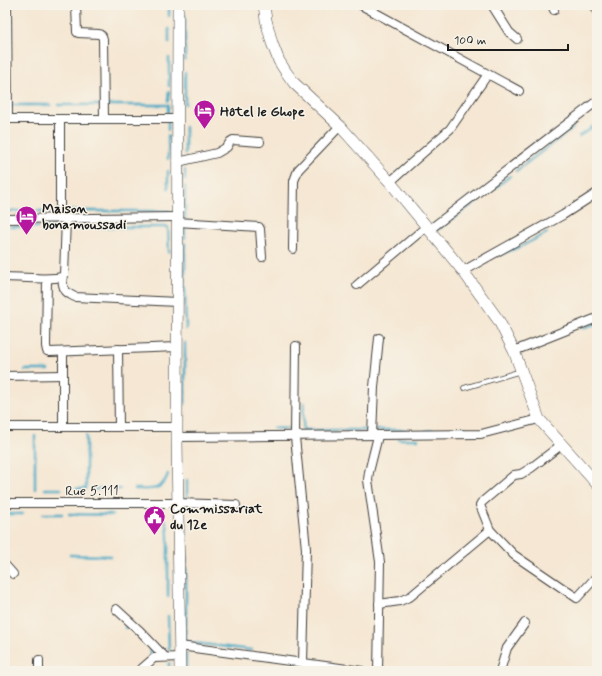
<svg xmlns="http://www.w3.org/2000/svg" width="602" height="676" font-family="Mynerve,sans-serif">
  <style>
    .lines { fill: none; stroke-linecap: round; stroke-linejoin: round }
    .stream { stroke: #45a9c5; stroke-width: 2.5 }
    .service-casing { stroke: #3d3a37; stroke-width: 5.5 }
    .minor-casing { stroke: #3d3a37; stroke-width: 10 }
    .tertiary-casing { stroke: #3d3a37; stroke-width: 12 }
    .service { stroke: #fff; stroke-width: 4 }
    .minor { stroke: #fff; stroke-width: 8 }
    .tertiary { stroke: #fff; stroke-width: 11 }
    .labels { text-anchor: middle; stroke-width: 3; stroke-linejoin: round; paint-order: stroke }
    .poi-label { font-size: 14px; font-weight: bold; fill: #1c1c1c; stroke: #f7f3e8; text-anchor: start }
    .street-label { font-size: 14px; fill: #1c1c1c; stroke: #f7f3e8 }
  </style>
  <rect width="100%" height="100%" fill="#f7f3e8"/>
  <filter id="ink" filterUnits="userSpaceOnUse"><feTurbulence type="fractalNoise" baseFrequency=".025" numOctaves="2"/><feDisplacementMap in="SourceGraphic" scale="8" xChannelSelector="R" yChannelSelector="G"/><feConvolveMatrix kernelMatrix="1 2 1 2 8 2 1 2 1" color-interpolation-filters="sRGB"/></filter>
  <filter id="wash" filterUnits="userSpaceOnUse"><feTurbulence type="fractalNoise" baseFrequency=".012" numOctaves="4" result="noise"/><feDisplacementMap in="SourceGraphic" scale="16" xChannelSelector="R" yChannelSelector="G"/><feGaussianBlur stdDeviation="0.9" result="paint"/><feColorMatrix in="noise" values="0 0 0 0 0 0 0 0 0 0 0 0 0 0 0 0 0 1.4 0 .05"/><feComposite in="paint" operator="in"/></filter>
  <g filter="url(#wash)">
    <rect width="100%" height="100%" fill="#f5e7d3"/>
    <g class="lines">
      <g class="stream">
        <path d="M169 5V16"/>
        <path d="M185 15V43"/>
        <path d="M169 29V43"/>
        <path d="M185 46V60"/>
        <path d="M169 58V86"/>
        <path d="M185 72V104"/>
        <path d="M168 101 169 91"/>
        <path d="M10 105H51"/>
        <path d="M58 105H166"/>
        <path d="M168 105V130"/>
        <path d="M185 127V154"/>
        <path d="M168 136V146"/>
        <path d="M579 136 589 130 597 123"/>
        <path d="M168 148V159"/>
        <path d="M185 170V180"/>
        <path d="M168 171V188"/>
        <path d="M516 171 573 128"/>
        <path d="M5 211H169"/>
        <path d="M185 220V186"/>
        <path d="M185 224V238"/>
        <path d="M10 227H38"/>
        <path d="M46 227H116"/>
        <path d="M118 227H168L169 252"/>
        <path d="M437 230 495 188 510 176"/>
        <path d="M185 243V282"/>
        <path d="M498 255 522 246 547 233"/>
        <path d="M185 286 186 329"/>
        <path d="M583 328 597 323"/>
        <path d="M25 370H48"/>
        <path d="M304 403 303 430H370"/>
        <path d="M185 404V343"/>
        <path d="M273 428 292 429"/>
        <path d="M376 430H406"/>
        <path d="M426 431 465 428"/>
        <path d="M399 439H418"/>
        <path d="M86 488V436"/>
        <path d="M5 489H7"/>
        <path d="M35 489V436"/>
        <path d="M45 489H61"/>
        <path d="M76 489H85"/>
        <path d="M92 489H120"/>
        <path d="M135 489C150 489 162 492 168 474"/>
        <path d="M187 502V480"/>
        <path d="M148 513C167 513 168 524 168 539"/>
        <path d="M5 514H22"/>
        <path d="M43 514H62"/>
        <path d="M69 514 113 515"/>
        <path d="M186 523V536"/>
        <path d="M186 539V563"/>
        <path d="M168 541V597"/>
        <path d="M70 555 111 556"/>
        <path d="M186 567V642L252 650"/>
        <path d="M168 616 169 650"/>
        <path d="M125 628 129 624"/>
        <path d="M150 646V658"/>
        <path d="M186 654V671"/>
        <path d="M169 671V663"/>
      </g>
    </g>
  </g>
  <g filter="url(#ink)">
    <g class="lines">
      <defs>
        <path id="service" d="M464 388 521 371"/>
        <g id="minor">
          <path d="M7 5 8 119"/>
          <path d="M76 5 77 32 78 33 99 34 102 36 103 39 104 119"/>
          <path d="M361 5 519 91"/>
          <path d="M492 5 509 32 517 39"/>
          <path d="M552 5 554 10"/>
          <path d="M594 5 597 10"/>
          <path d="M5 119H178"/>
          <path d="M60 119V218"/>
          <path d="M178 162 217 153 227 147 230 142 233 140 260 142"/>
          <path d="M390 182 450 129 488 74"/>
          <path d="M5 219 177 217"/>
          <path d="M177 222 259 227 260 229 262 257"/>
          <path d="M429 230 597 101"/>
          <path d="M293 249 294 181 298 170 340 126"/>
          <path d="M463 271 563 215 597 193"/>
          <path d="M5 277C18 277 54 281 64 276L66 218"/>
          <path d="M62 277C63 289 64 292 75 297L177 302"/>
          <path d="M47 279 46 346 47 351 50 352 177 347"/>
          <path d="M357 285 426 227"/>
          <path d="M296 346 295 437 306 549 303 662"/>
          <path d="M118 349 119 427"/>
          <path d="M514 351 597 318"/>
          <path d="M63 352V427"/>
          <path d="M5 376 63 375"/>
          <path d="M5 427H177"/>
          <path d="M372 435 374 387 379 338"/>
          <path d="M378 436 369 472 368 480 380 562 378 671"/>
          <path d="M177 437 481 434 539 419"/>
          <path d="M561 445 531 468 521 474 514 475 481 503 480 505 490 530 514 555 577 598 597 576"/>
          <path d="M5 503H178L236 505"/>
          <path d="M5 565 13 574"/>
          <path d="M379 604 400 601 411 596 490 530"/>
          <path d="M116 609 140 631 165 657"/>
          <path d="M180 646 362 671"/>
          <path d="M39 671V660"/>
          <path d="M139 671 154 658 180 657"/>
          <path d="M500 671 507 648 525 623"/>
        </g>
        <g id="tertiary">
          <path d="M178 5 177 437 180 671"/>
          <path d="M264 5 266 20 272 43 279 61 286 72 294 83 340 126 390 182 463 271 499 321 514 351 539 419 597 484"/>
        </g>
      </defs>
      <use href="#service" class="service-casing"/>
      <use href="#minor" class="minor-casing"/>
      <use href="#tertiary" class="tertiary-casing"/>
      <use href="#service" class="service"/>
      <use href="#minor" class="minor"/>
      <use href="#tertiary" class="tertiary"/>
    </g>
  </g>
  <defs>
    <symbol id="hotel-pin" viewBox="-11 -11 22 30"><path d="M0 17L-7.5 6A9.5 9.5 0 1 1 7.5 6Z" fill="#b5179e" stroke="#f7f3e8"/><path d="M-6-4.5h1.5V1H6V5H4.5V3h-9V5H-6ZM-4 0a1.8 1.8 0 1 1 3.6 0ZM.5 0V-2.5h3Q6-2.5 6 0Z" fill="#fff"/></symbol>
    <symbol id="civic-pin" viewBox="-11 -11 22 30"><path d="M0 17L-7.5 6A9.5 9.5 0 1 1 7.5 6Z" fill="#b5179e" stroke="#f7f3e8"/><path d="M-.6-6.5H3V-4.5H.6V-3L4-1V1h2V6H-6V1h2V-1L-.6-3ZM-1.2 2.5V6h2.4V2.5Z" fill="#fff"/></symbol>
  </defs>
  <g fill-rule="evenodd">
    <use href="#hotel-pin" x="192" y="98" width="25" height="34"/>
    <use href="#hotel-pin" x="14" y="204" width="25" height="34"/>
    <use href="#civic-pin" x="142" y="504" width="25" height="34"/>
  </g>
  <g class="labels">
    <g class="poi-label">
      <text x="220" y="116">Hôtel le Ghope</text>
      <text x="42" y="213">Maison<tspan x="42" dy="16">bonamoussadi</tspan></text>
      <text x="170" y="513">Commissariat<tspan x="170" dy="16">du 12e</tspan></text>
    </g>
    <g class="street-label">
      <text x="92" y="495">Rue 5.111</text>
    </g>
  </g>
  <rect width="602" height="676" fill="none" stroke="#f7f3e8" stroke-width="20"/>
  <path d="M448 44v6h120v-6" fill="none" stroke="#1c1c1c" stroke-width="2"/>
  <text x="454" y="44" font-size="12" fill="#1c1c1c" stroke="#f7f3e8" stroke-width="3" paint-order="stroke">100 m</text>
</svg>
